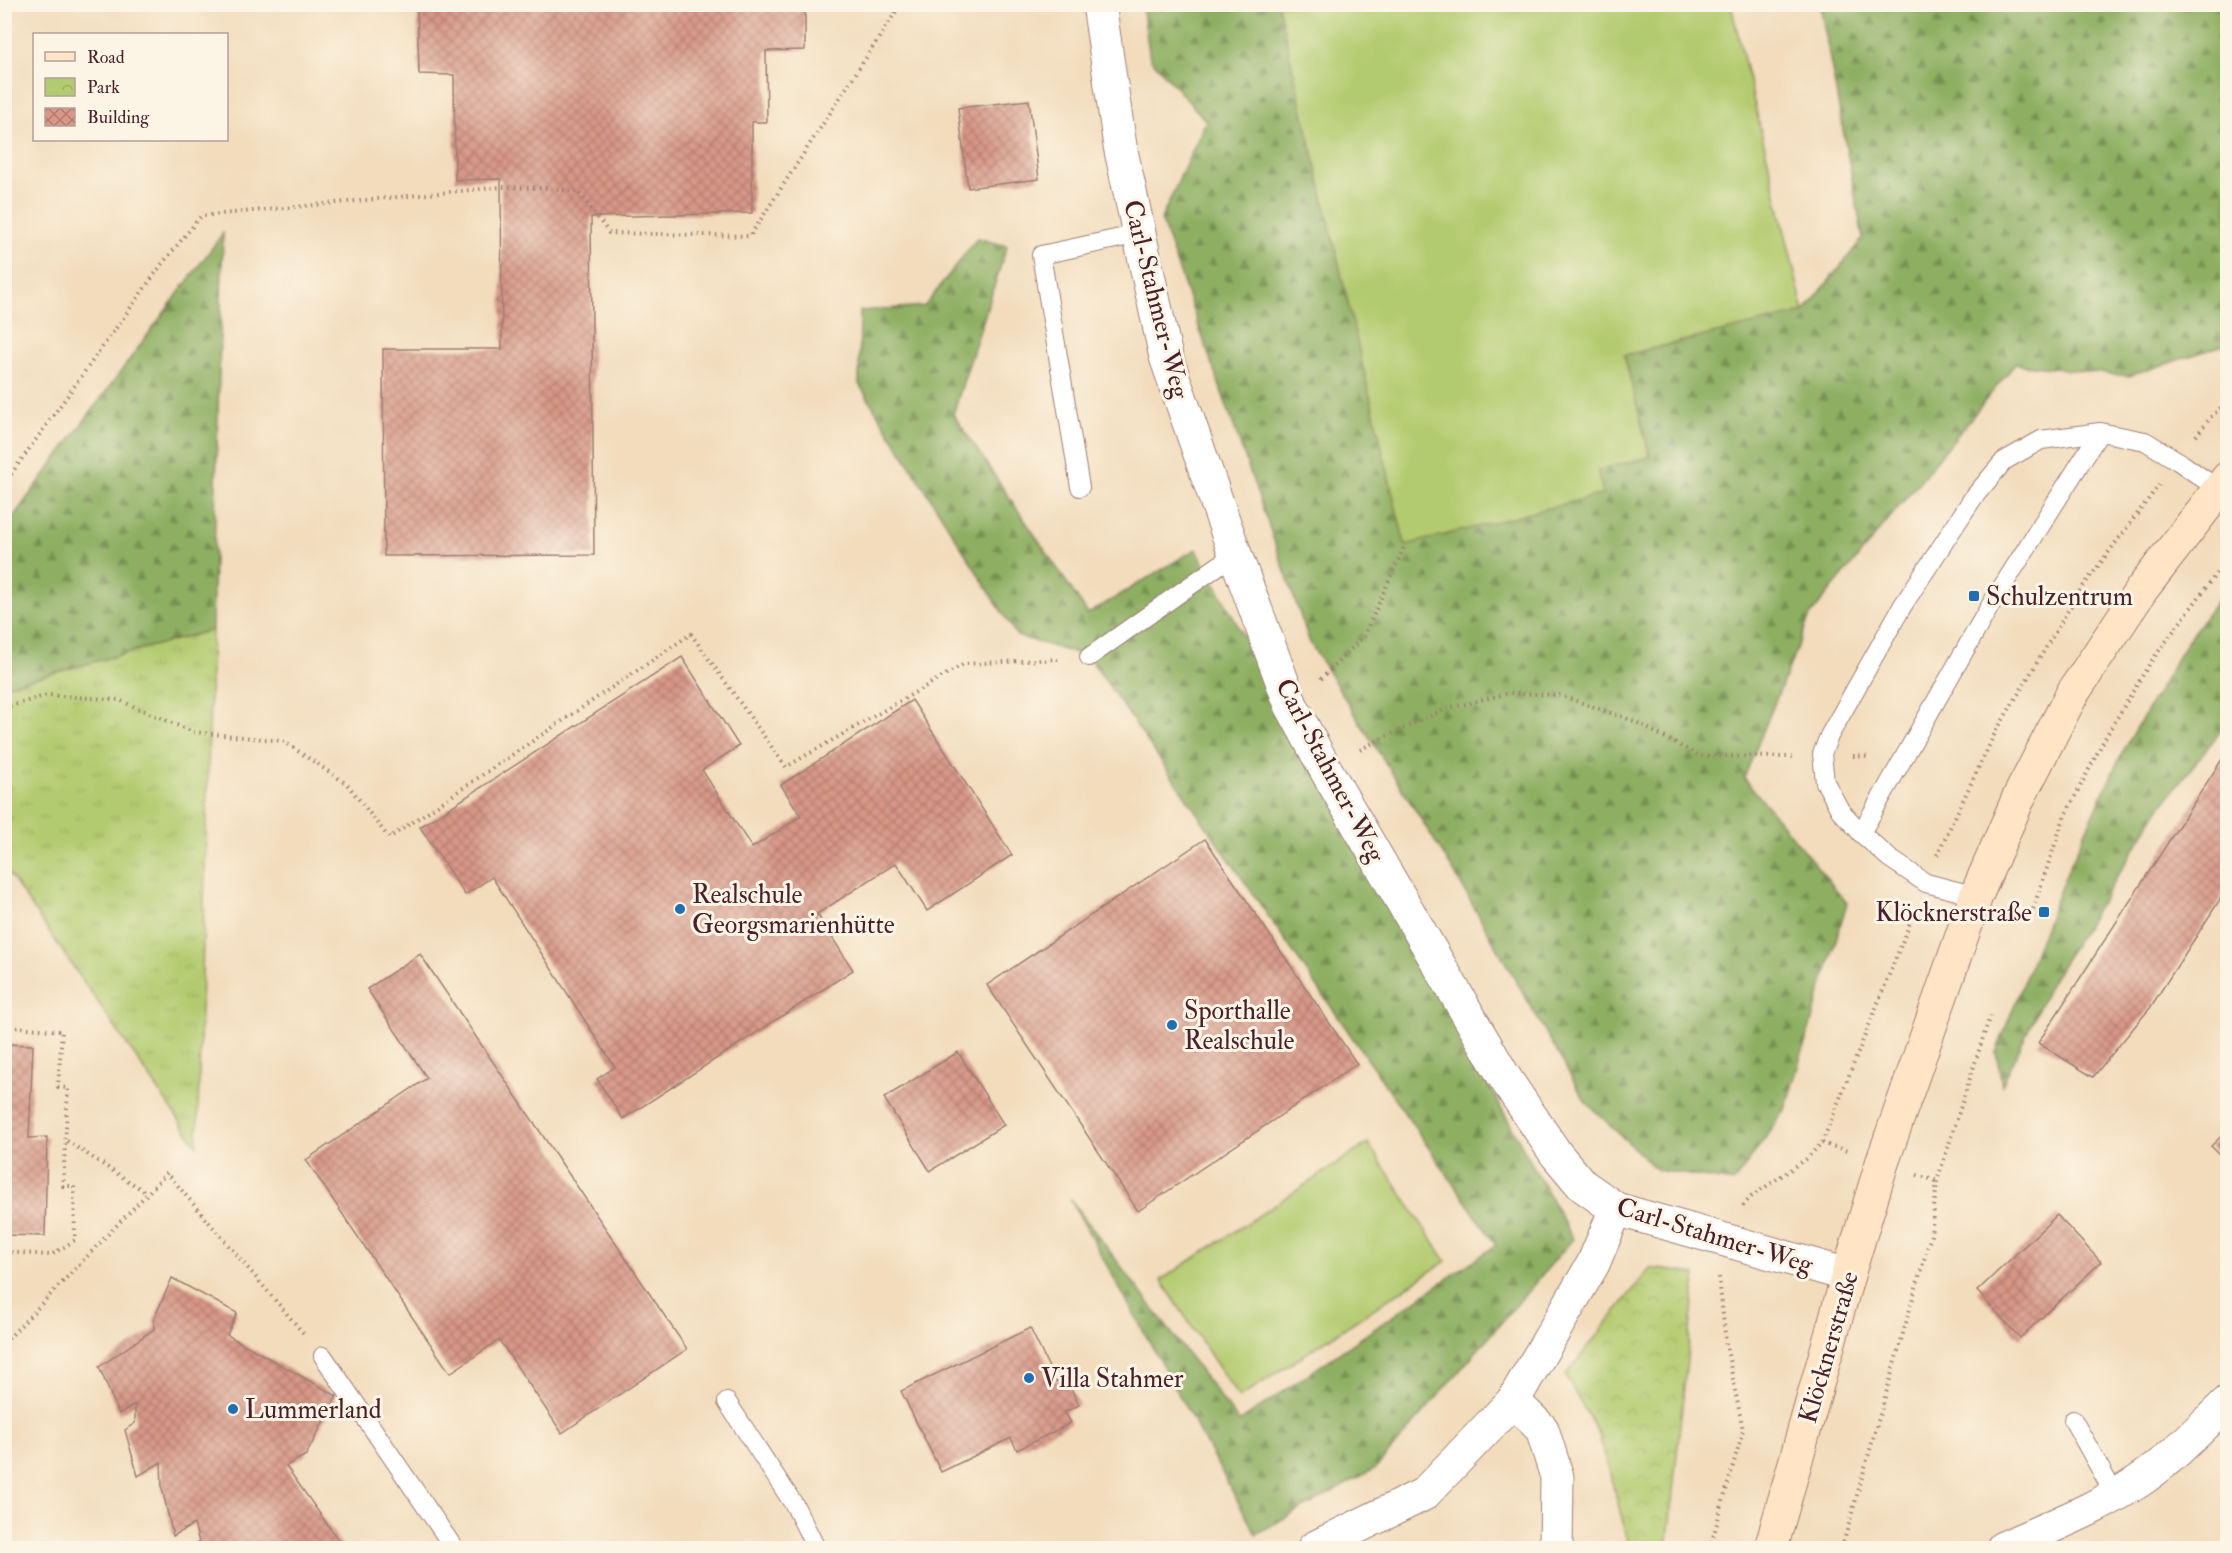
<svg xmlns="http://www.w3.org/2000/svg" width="2232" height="1553" font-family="'IM FELL Double Pica',serif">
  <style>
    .grass { fill: url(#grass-tufts); stroke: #7e754e; stroke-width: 1.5 }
    .forest { fill: url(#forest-firs); stroke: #6c6746; stroke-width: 1.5 }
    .park { fill: url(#park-crowns); stroke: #7e754e; stroke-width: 1.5 }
    .pitch { fill: #b3cb70; stroke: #7e754e; stroke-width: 1.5 }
    .building { fill: url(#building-cross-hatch) }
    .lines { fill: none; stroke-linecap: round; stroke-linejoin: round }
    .service-casing { stroke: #9e7e74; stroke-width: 20 }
    .minor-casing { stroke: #9e7e74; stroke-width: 35 }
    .secondary-casing { stroke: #9e7e74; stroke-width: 35 }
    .path { stroke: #9e7e74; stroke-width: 4; stroke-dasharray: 1.5 4.5; stroke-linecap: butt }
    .service { stroke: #fff; stroke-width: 18 }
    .minor { stroke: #fff; stroke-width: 33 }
    .secondary { stroke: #ffe4c6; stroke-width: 33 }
    .poi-dot { fill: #1f6fb2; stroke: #fcf5e5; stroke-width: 2 }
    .labels { text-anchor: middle; stroke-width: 6; stroke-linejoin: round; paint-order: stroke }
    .street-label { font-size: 26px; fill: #4a1f2b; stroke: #fcf5e5 }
    .poi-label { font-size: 26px; fill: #4a1f2b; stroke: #fcf5e5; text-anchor: start }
  </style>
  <defs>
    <pattern id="grass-tufts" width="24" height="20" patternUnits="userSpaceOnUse" patternTransform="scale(1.5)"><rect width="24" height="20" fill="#b3cb70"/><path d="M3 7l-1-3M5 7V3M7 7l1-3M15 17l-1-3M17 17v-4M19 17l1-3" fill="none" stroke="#9bae61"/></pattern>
    <pattern id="forest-firs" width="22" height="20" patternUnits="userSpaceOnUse" patternTransform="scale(1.5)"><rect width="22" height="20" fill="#8eaf62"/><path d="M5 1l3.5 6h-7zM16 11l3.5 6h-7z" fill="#768e51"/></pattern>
    <pattern id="park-crowns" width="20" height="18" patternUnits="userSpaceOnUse" patternTransform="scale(1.5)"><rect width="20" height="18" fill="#b3cb70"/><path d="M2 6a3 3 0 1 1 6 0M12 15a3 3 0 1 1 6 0" fill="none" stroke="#9bae61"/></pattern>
    <pattern id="building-cross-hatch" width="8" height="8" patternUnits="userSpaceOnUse" patternTransform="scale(1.5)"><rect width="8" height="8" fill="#d89887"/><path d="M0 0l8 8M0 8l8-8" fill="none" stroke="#b17b6f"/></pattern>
  </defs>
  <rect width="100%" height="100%" fill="#fcf5e5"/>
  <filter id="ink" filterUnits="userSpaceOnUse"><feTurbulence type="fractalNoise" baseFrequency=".0167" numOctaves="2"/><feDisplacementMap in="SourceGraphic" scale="12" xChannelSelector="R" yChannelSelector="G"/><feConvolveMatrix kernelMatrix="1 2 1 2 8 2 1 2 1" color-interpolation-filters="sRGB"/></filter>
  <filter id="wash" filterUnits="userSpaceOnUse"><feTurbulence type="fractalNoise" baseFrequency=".008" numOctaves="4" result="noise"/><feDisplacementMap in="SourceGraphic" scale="24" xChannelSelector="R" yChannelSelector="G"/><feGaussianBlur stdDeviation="1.35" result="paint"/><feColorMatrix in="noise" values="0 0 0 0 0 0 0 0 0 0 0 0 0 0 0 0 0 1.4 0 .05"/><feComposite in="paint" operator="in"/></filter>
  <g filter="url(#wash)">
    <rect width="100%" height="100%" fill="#f2dcbc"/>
    <path class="grass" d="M212 630 197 1146 5 868 4 686Z"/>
    <g class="forest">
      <path d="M1142 5H1278L1405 544 1602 493 1597 470 1650 457 1624 355 1804 312 1863 238 1820 5H2227V344L2129 376 2015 364 1810 616 1744 778 1847 903 1785 1110 1734 1182 1657 1170 1585 1101 1448 862 1310 643 1161 219 1206 121 1150 58Z"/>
      <path d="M223 233 212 630 5 686V528Z"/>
      <path d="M977 238 1007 246 953 414 1088 614 1196 549 1573 1239 1376 1468 1256 1534 1070 1199 1239 1422 1496 1245 1089 657 1017 636 859 384 860 311 925 306Z"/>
      <path d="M2227 587V723L2159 809 2051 982 2002 1085 1996 1052 2066 874 2121 755 2187 641Z"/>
    </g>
    <path class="park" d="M1650 1268 1696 1274 1667 1548H1630L1599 1434 1565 1376Z"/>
    <g class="pitch">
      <path d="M1278 5H1731L1804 312 1624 355 1650 457 1597 470 1603 494 1405 545Z"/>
      <path d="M1368 1143 1446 1261 1239 1398 1161 1280Z"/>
    </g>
    <g id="blocks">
      <g class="building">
        <path d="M417 4H805V50L766 51 767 122H752V213L591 217 594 555 384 556 383 349H502L501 179 455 180 454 75 419 74Z"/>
        <path d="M1029 100 1039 179 968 188 958 108Z"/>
        <path d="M682 657 739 746 702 770 752 848 801 816 781 785 912 700 1012 855 927 911 896 863 817 914 853 970 623 1119 597 1079 615 1067 492 877 465 895 420 827Z"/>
        <path d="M2228 750V887L2150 1008 2093 1077 2038 1043Z"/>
        <path d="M1205 839 1357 1064 1138 1211 987 985Z"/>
        <path d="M420 954 687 1349 562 1433 499 1340 450 1373 306 1160 427 1078 367 989Z"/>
        <path d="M4 1044 33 1045 29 1138 47 1137 45 1236 4 1235Z"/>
        <path d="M958 1052 1004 1125 930 1171 884 1098Z"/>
        <path d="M2228 1130V1163L2211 1146Z"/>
        <path d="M2057 1215 2101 1262 2020 1338 1977 1291Z"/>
        <path d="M172 1278 237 1313 227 1335 337 1396 306 1455 286 1466 344 1548H188L199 1542 194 1524 173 1536 162 1488 161 1462 138 1476 125 1430 135 1423V1404L119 1414 99 1367 154 1329V1319Z"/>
        <path d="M1030 1328 1056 1382 1065 1376 1079 1405 1065 1412 1071 1423 1017 1450 1011 1438 941 1472 901 1391Z"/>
        <path d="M1433 1544 1492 1547V1548H1433Z"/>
      </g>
    </g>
  </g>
  <g filter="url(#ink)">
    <use href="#blocks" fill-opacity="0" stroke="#9e7e74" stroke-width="1.5"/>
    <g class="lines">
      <defs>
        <g id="service">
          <path d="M1080 487 1041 255 1139 234"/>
          <path d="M1089 657 1235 554"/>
          <path d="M1861 833 1990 606 2100 432"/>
          <path d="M1976 896 1926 883 1889 858 1861 833 1840 810 1825 782 1822 754 1829 736 1903 605 1973 498 2004 461 2041 440 2100 432 2145 441 2178 461 2218 489"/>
          <path d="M323 1356 454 1548"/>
          <path d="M727 1402 795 1506 816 1548"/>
          <path d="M2073 1420 2115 1495"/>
        </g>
        <g id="minor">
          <path d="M1099 4 1120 146 1166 357 1235 554 1291 705 1326 770 1503 1075 1556 1154 1582 1185 1616 1209 1848 1275"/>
          <path d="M1513 1401 1542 1429 1557 1477 1556 1548"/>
          <path d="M1314 1548 1424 1494 1513 1401 1593 1264 1616 1209"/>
          <path d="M2003 1548C2047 1528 2099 1508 2139 1481 2171 1460 2199 1429 2228 1402"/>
        </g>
        <path id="secondary" d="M1771 1548 1848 1275 1882 1163 1976 896 2019 797 2072 694 2142 589 2228 478"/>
      </defs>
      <use href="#service" class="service-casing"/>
      <use href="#minor" class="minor-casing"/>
      <use href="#secondary" class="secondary-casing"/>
      <g class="path">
        <path d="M2196 436 2211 417 2228 401"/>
        <path d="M4 484 162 264 201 216 501 187 545 188 579 192 609 233 750 236 901 4"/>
        <path d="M1321 679 1364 636 1405 545"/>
        <path d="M4 708 47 695 119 700 193 732 283 741 347 784 389 838 691 634 786 767 964 664 1059 659"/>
        <path d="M1360 750 1378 740 1448 708 1510 693 1559 695 1634 721 1699 756 1792 757"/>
        <path d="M1853 756 1870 757"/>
        <path d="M1937 855 1995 733 2081 589 2159 485"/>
        <path d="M2033 909 2064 818 2105 738 2150 663 2228 558"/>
        <path d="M4 1026 62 1031 58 1087 68 1088 63 1186H74L75 1240 51 1255 4 1252"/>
        <path d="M67 1141 147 1193"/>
        <path d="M1822 1143 1847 1151"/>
        <path d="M1917 1175 1937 1181"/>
        <path d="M1743 1206 1751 1197 1806 1159 1822 1143 1915 910"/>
        <path d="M4 1343 167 1173 304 1334"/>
        <path d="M1710 1548 1743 1430 1726 1344 1719 1277"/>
        <path d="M1842 1548 1931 1235 1937 1181 1990 1016"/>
      </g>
      <use href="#service" class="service"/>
      <use href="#minor" class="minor"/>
      <use href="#secondary" class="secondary"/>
    </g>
  </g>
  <g class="poi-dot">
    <rect x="1968" y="590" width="12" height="12" rx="3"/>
    <circle cx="680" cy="909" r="6"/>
    <rect x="2038" y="906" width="12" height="12" rx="3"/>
    <circle cx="1172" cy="1025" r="6"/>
    <circle cx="1029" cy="1378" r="6"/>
    <circle cx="233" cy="1409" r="6"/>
  </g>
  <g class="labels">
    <g class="street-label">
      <text transform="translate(1157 299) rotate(76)" y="9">Carl-Stahmer-Weg</text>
      <text transform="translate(1331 770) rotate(62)" y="9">Carl-Stahmer-Weg</text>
      <text transform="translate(1715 1235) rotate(17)" y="9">Carl-Stahmer-Weg</text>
      <text transform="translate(1828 1347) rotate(-74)" y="9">Klöcknerstraße</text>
    </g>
    <g class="poi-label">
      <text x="1986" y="605">Schulzentrum</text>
      <text x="692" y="903">Realschule<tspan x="692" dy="30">Georgsmarienhütte</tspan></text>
      <text x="2032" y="921" text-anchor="end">Klöcknerstraße</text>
      <text x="1184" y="1019">Sporthalle<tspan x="1184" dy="30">Realschule</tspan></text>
      <text x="1041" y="1387">Villa Stahmer</text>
      <text x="245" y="1418">Lummerland</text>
    </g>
  </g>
  <rect width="2232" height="1553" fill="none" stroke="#fcf5e5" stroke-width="24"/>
  <rect x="33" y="33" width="195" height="108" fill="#fcf5e5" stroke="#b59f9b" stroke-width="1.5"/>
  <rect x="45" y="52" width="30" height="9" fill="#ffe4c6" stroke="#b59f9b" stroke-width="1.5"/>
  <text x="87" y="63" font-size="18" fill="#4a1f2b">Road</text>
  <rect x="45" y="78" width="30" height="18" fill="url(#park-crowns)" stroke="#b59f9b" stroke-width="1.5"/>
  <text x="87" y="93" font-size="18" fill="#4a1f2b">Park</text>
  <rect x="45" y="108" width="30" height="18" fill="url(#building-cross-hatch)" stroke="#b59f9b" stroke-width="1.5"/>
  <text x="87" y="123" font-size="18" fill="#4a1f2b">Building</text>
</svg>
